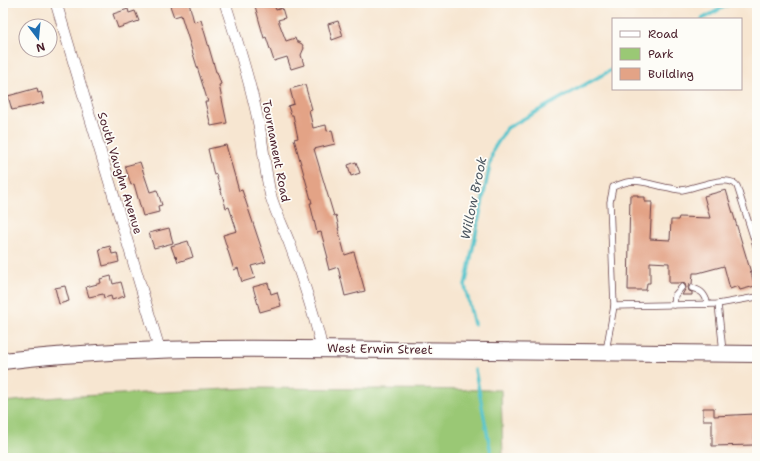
<svg xmlns="http://www.w3.org/2000/svg" width="760" height="461" font-family="'Shantell Sans',sans-serif">
  <style>
    .green { fill: #9ac875; stroke: #727450 }
    .lines { fill: none; stroke-linecap: round; stroke-linejoin: round }
    .stream { stroke: #57c4cc; stroke-width: 3.5 }
    .building { fill: #e3a386 }
    .service-casing { stroke: #643d44; stroke-width: 7 }
    .minor-casing { stroke: #643d44; stroke-width: 12 }
    .secondary-casing { stroke: #643d44; stroke-width: 18 }
    .service { stroke: #fff; stroke-width: 5.5 }
    .minor { stroke: #fff; stroke-width: 11 }
    .secondary { stroke: #fff; stroke-width: 16 }
    .labels { text-anchor: middle; stroke-width: 3.5; stroke-linejoin: round; paint-order: stroke }
    .street-label { font-size: 12px; fill: #4a1f2b; stroke: #fdfcf7 }
    .water-label { font-size: 13px; font-style: italic; fill: #4f5963; stroke: #fdfcf7 }
  </style>
  <rect width="100%" height="100%" fill="#fdfcf7"/>
  <filter id="ink" filterUnits="userSpaceOnUse"><feTurbulence type="fractalNoise" baseFrequency=".025" numOctaves="2"/><feDisplacementMap in="SourceGraphic" scale="8" xChannelSelector="R" yChannelSelector="G"/><feConvolveMatrix kernelMatrix="1 2 1 2 8 2 1 2 1" color-interpolation-filters="sRGB"/></filter>
  <filter id="wash" filterUnits="userSpaceOnUse"><feTurbulence type="fractalNoise" baseFrequency=".012" numOctaves="4" result="noise"/><feDisplacementMap in="SourceGraphic" scale="16" xChannelSelector="R" yChannelSelector="G"/><feGaussianBlur stdDeviation="0.9" result="paint"/><feColorMatrix in="noise" values="0 0 0 0 0 0 0 0 0 0 0 0 0 0 0 0 0 1.4 0 .05"/><feComposite in="paint" operator="in"/></filter>
  <g filter="url(#wash)">
    <rect width="100%" height="100%" fill="#f7e6d1"/>
    <path class="green" d="M249 388 501 390 503 458H3V402L58 397Z"/>
    <g class="lines">
      <g class="stream">
        <path d="M702 19 731 3"/>
        <path d="M474 324 465 286 493 150 507 128 613 69"/>
        <path d="M475 370 492 458"/>
      </g>
    </g>
    <g id="blocks">
      <g class="building">
        <path d="M169 3H189L194 22 201 20 216 72H217L221 84 219 85 227 123 211 126 205 102H208L181 15 174 17Z"/>
        <path d="M263 3H273L276 10 282 8 285 18 278 20 286 41 295 38 296 41 302 44 304 48 301 55 304 65 291 69 287 57 274 61 266 37 264 38 255 6Z"/>
        <path d="M128 9 129 13 135 11 139 21 118 28 113 14Z"/>
        <path d="M338 21 343 36 332 40 328 24Z"/>
        <path d="M305 85 312 109 309 110 313 128 326 125 327 131 332 130 335 144 314 149 334 216 336 215 339 228H338L345 255 354 252 365 291 345 296 338 267 329 270 326 258H328L321 232 317 233 310 203H312L294 139 298 138 293 115H291L288 106 294 104 290 89Z"/>
        <path d="M37 88 38 93 41 92 44 103 12 110 8 96Z"/>
        <path d="M226 145 239 191 242 190 266 262 251 266 255 278 242 282 238 268 234 270 223 235 237 231 229 207 226 208 216 174 214 175 208 149Z"/>
        <path d="M140 162 150 192 157 190 162 205 158 206 159 212 143 216 134 184 131 185 125 166Z"/>
        <path d="M356 162 360 173 351 176 348 165Z"/>
        <path d="M726 190 755 286 740 290 738 286 730 289 724 266 698 273H693L692 284 689 285 688 287 689 291 692 292V295H682L686 288 685 284 682 283H669V263L650 262V283H647L646 290H628L630 195H638V197H645V202H652L650 239 670 240 671 220H678L679 217 710 218 704 196Z"/>
        <path d="M169 228 173 243 154 248 149 233Z"/>
        <path d="M188 241 193 257 178 262 176 256 175 257 171 246Z"/>
        <path d="M110 246 112 254 117 253 119 262 103 266 99 249Z"/>
        <path d="M111 276 113 284 121 282 125 296 112 300 111 296 104 298 103 294 89 297 86 287 101 283 100 279Z"/>
        <path d="M268 283 271 294 277 292 281 306 260 312 253 287Z"/>
        <path d="M65 286 69 301 59 304 55 288Z"/>
        <path d="M703 408H714V416L755 414 754 445 712 446V420H703Z"/>
      </g>
    </g>
  </g>
  <g filter="url(#ink)">
    <use href="#blocks" fill-opacity="0" stroke="#643d44" stroke-width="1"/>
    <g class="lines">
      <defs>
        <g id="service">
          <path d="M757 249 737 186C728 173 696 188 682 190 678 190 674 189 670 188 646 185 639 175 613 187L610 202 614 306 718 304 757 297"/>
          <path d="M692 288C703 291 705 295 708 304"/>
          <path d="M718 304 723 352"/>
          <path d="M674 305 675 295 682 287"/>
          <path d="M606 351 614 306"/>
        </g>
        <g id="minor">
          <path d="M56 3 160 351"/>
          <path d="M225 3C238 43 251 84 259 125 264 149 265 173 271 197 276 213 283 227 289 242 302 277 314 312 322 349"/>
        </g>
        <path id="secondary" d="M3 361C131 346 261 348 389 350 512 351 634 353 757 354"/>
      </defs>
      <use href="#service" class="service-casing"/>
      <use href="#minor" class="minor-casing"/>
      <use href="#secondary" class="secondary-casing"/>
      <use href="#service" class="service"/>
      <use href="#minor" class="minor"/>
      <use href="#secondary" class="secondary"/>
    </g>
  </g>
  <g class="labels">
    <g class="street-label">
      <text transform="translate(276 151) rotate(79)" y="4">Tournament Road</text>
      <text transform="translate(120 173) rotate(73)" y="4">South Vaughn Avenue</text>
      <text transform="translate(380 349) rotate(1)" y="4">West Erwin Street</text>
    </g>
    <g class="water-label">
      <text transform="translate(473 198) rotate(-78)" y="5">Willow Brook</text>
    </g>
  </g>
  <rect width="760" height="461" fill="none" stroke="#fdfcf7" stroke-width="16"/>
  <rect x="612" y="18" width="130" height="72" fill="#fdfcf7" stroke="#b5a4a5"/>
  <rect x="620" y="31" width="20" height="6" fill="#ffffff" stroke="#b5a4a5"/>
  <text x="648" y="38" font-size="12" fill="#4a1f2b">Road</text>
  <rect x="620" y="48" width="20" height="12" fill="#9ac875" stroke="#b5a4a5"/>
  <text x="648" y="58" font-size="12" fill="#4a1f2b">Park</text>
  <rect x="620" y="68" width="20" height="12" fill="#e3a386" stroke="#b5a4a5"/>
  <text x="648" y="78" font-size="12" fill="#4a1f2b">Building</text>
  <g transform="translate(38 38) rotate(164)"><circle r="19" fill="#fdfcf7" stroke="#b5a4a5"/>
  <path d="M0-3L7 15L0 10L-7 15Z" fill="#1f6fb2"/>
  <text y="-6" font-size="11" font-weight="bold" text-anchor="middle" fill="#4a1f2b">N</text>
  </g>
</svg>
